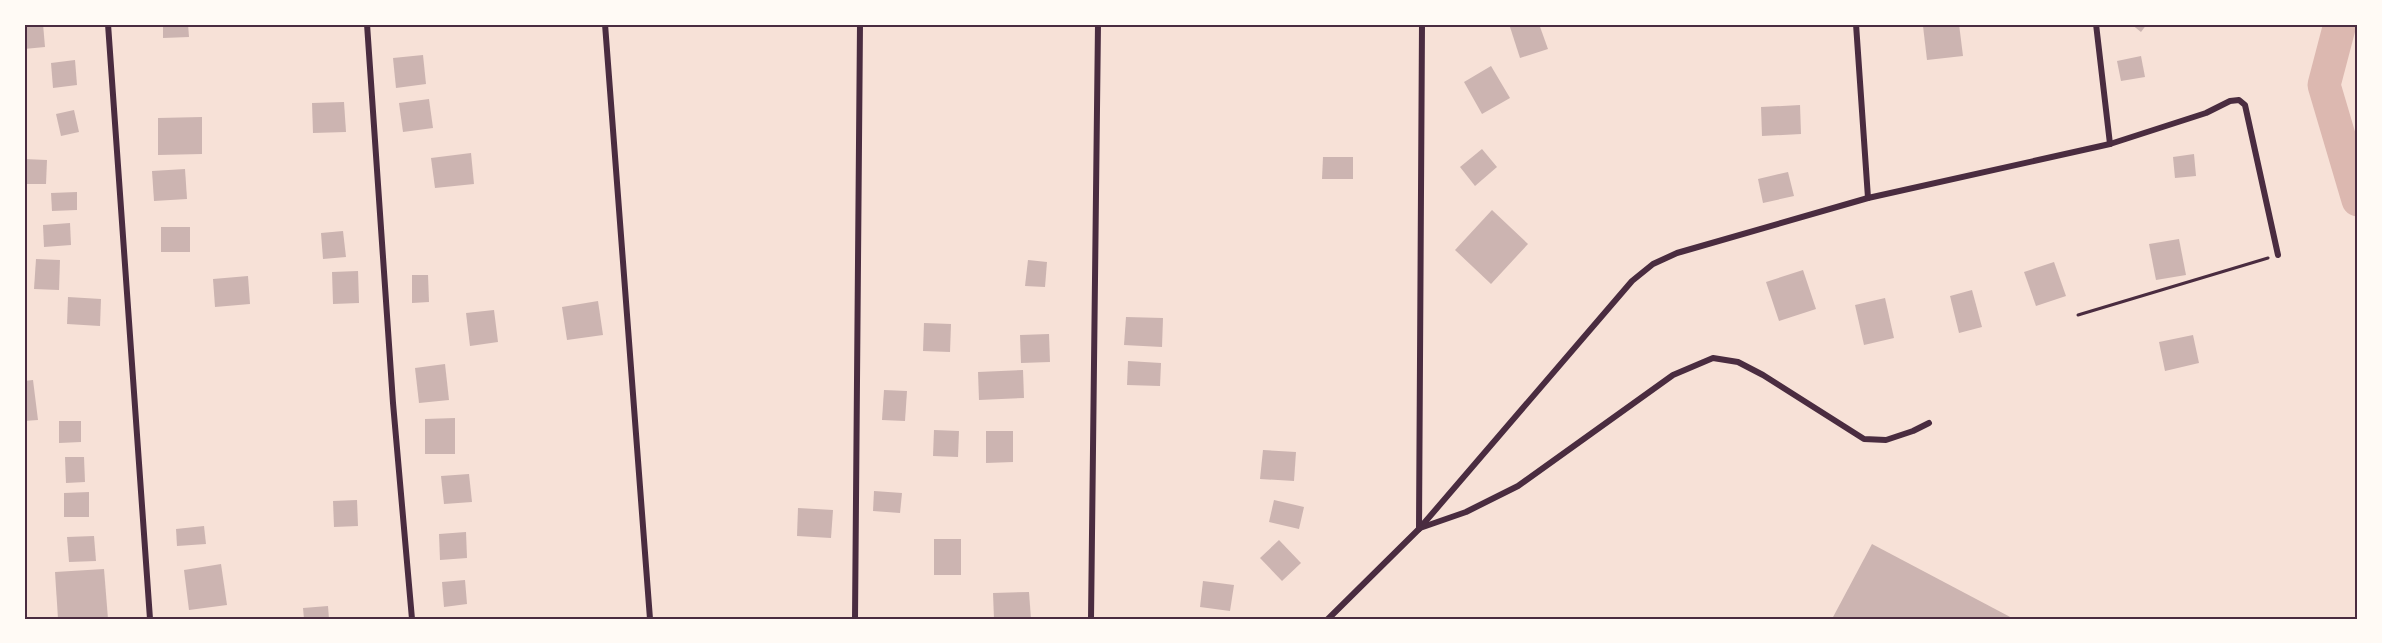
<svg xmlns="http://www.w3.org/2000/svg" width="2382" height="643" font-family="'Roboto Condensed',sans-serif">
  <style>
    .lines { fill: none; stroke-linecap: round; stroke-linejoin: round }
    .river { stroke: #dcb8b0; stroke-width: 33 }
    .building { fill: #ccb4b1 }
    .path { stroke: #4a2c40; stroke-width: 3 }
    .minor { stroke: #4a2c40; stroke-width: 6 }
    .neatline { fill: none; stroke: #4a2c40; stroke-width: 2 }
  </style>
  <rect width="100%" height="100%" fill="#f7e1d7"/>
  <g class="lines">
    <path class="river" d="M2340 24 2324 85 2358 200"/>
  </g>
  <g class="building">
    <path d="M24 24H43L45 47 24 49Z"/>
    <path d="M163 24H188L189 37 163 38Z"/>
    <path d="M1519 24H1539L1548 49 1520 58 1510 27Z"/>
    <path d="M1943 24H1959L1963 56 1927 60 1923 26Z"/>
    <path d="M2131 24H2147L2141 32Z"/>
    <path d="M423 55 426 84 396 88 393 58Z"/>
    <path d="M2141 56 2145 77 2121 81 2117 61Z"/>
    <path d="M75 60 77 85 53 88 51 63Z"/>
    <path d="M1491 66 1510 98 1482 114 1464 82Z"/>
    <path d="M429 99 433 128 403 132 399 103Z"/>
    <path d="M344 102 346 132 313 133 312 103Z"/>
    <path d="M1800 105 1801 134 1762 136 1761 107Z"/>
    <path d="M74 110 79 132 61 136 56 114Z"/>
    <path d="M202 117V154L158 155V118Z"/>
    <path d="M1482 149 1497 167 1475 186 1460 167Z"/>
    <path d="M471 153 474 184 435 188 431 158Z"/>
    <path d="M2194 154 2196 176 2175 178 2173 157Z"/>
    <path d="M1323 157H1353V179H1322Z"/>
    <path d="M24 159 47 160 46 184H24Z"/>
    <path d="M185 169 187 199 154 201 152 171Z"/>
    <path d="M1788 172 1794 196 1763 203 1758 179Z"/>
    <path d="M77 192V210L52 211 51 193Z"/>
    <path d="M1492 210 1528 244 1491 284 1455 250Z"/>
    <path d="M70 223 71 245 44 247 43 225Z"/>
    <rect x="161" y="227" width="29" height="25"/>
    <path d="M343 231 346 257 323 259 321 233Z"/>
    <path d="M2179 239 2186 275 2156 280 2149 244Z"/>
    <path d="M36 259 60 260 59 290 34 289Z"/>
    <path d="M1028 260 1047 262 1045 287 1025 286Z"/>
    <path d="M2054 262 2066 296 2036 306 2024 272Z"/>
    <path d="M1803 270 1816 309 1779 321 1766 282Z"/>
    <path d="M358 271 359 303 333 304 332 272Z"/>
    <path d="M412 275H428L429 302 412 303Z"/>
    <path d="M248 276 250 304 215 307 213 279Z"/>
    <path d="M1972 290 1982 327 1959 333 1950 296Z"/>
    <path d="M68 297 101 299 100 326 67 324Z"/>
    <path d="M1885 298 1894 338 1864 345 1855 305Z"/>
    <path d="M598 301 603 335 567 340 562 307Z"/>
    <path d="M494 310 498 342 470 346 466 313Z"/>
    <path d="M1126 317 1163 318 1162 347 1124 345Z"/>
    <path d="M924 323 951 324 950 352 923 351Z"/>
    <path d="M1049 334 1050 362 1021 363 1020 335Z"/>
    <path d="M2193 335 2199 363 2165 371 2159 342Z"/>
    <path d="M1128 361 1161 363 1160 386 1127 385Z"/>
    <path d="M445 364 449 400 419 403 415 368Z"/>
    <path d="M1023 370 1024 398 979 400 978 372Z"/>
    <path d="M33 380 38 420 24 421V381Z"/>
    <path d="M884 390 907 391 905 421 882 420Z"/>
    <path d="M455 418V454H425V419Z"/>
    <path d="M59 421H81V442L59 443Z"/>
    <path d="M934 430 959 431 958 457 933 456Z"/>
    <path d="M986 431H1013V462L986 463Z"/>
    <path d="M1263 450 1296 452 1294 481 1260 479Z"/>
    <path d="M65 457H84L85 482 66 483Z"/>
    <path d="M469 474 472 502 444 504 441 476Z"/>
    <path d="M874 491 902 493 900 513 873 511Z"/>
    <path d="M89 492V517H64V493Z"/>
    <path d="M357 500 358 526 334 527 333 501Z"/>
    <path d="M1274 500 1304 507 1299 529 1269 522Z"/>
    <path d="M798 508 833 510 831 538 797 536Z"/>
    <path d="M204 526 206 544 177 546 176 529Z"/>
    <path d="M466 532 467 558 440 560 439 534Z"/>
    <path d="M94 536 96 561 69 562 67 537Z"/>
    <rect x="934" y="539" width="27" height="36"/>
    <path d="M1279 540 1301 563 1282 581 1260 558Z"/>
    <path d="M1872 544 2014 619H1832Z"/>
    <path d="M221 564 227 605 189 610 184 570Z"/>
    <path d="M104 569 108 619H58L55 572Z"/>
    <path d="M465 580 467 604 444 607 442 582Z"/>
    <path d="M1203 581 1234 585 1230 611 1200 607Z"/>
    <path d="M1029 592 1031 619H994L993 593Z"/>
    <path d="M328 606 329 619H304L303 608Z"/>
  </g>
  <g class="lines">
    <path class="path" d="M2078 315 2268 258"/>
    <g class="minor">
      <path d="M108 24 150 619"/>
      <path d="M367 24 393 403 412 619"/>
      <path d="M605 24 650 619"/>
      <path d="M1856 24 1868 198"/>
      <path d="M2096 24 2110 144"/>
      <path d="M1420 528 1466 512 1518 486 1673 375 1713 358 1738 362 1763 375 1864 439 1886 440 1913 431 1929 423"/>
      <path d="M1419 529 1632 281 1653 264 1677 253 1868 198 2110 144 2206 113 2230 101 2239 100 2245 105 2278 255"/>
      <path d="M855 619 860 24"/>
      <path d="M1091 619 1098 24"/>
      <path d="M1328 619 1419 529 1422 24"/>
    </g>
  </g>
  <rect width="2382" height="643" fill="none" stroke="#fffaf5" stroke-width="51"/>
  <rect x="26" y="26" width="2330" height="592" class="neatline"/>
</svg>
